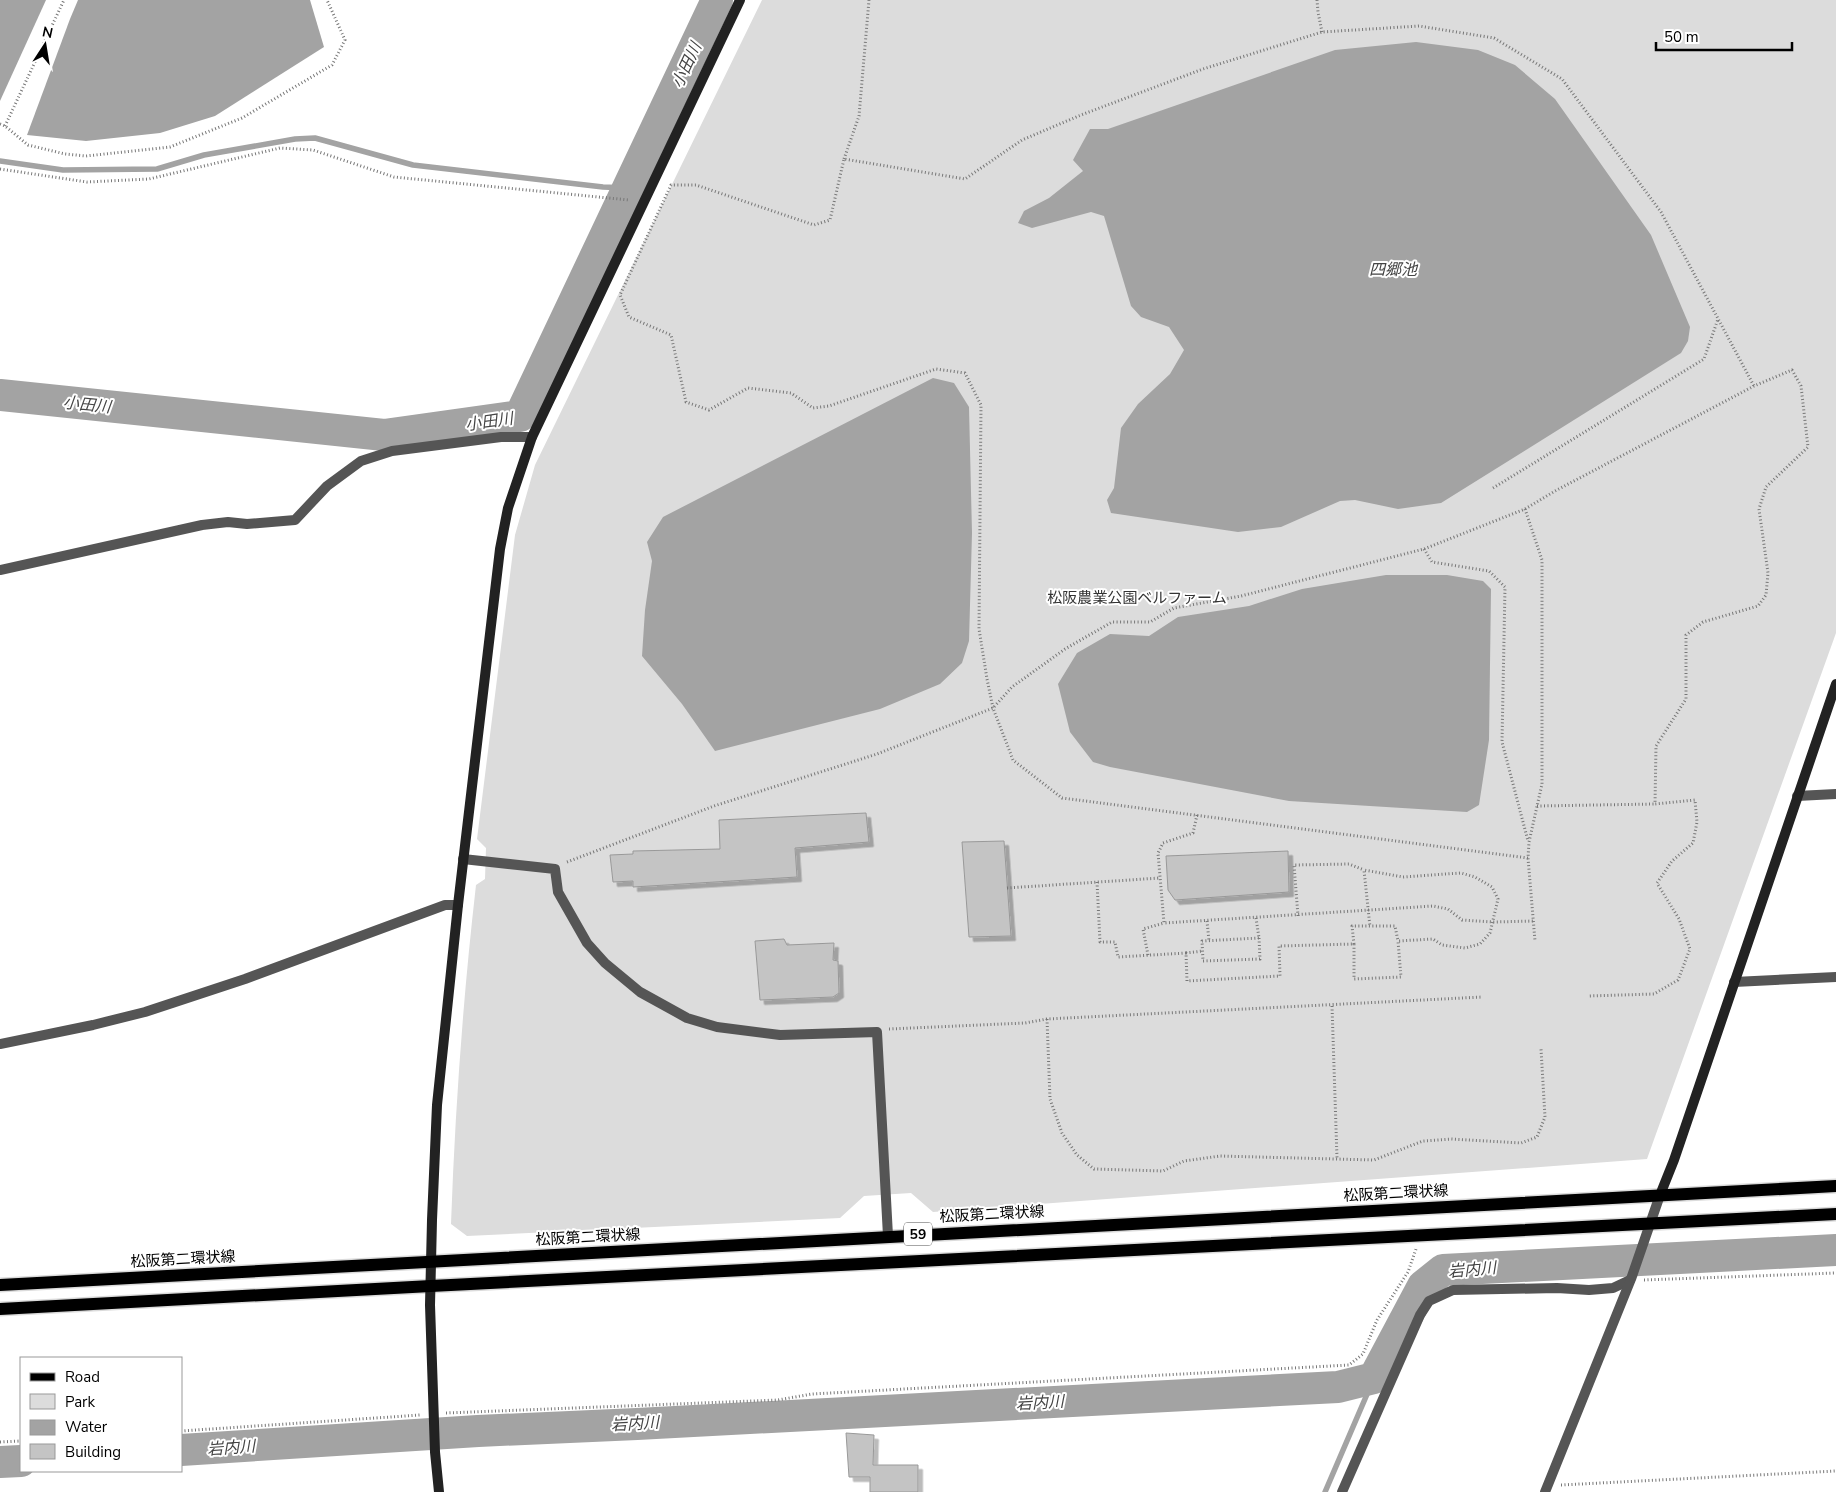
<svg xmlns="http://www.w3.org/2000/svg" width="1836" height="1492" font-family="'Nunito Sans','Noto Sans JP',sans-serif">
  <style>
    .green { fill: #dcdcdc }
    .water { fill: #a3a3a3 }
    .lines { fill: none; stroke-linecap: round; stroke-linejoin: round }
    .stream { stroke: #a3a3a3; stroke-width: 5.5 }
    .river { stroke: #a3a3a3; stroke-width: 32 }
    .building { fill: #c4c4c4; stroke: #999; filter: url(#shadow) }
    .primary-casing { stroke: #dbdbdb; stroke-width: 15 }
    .path { stroke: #777; stroke-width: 3; stroke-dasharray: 1 2.5; stroke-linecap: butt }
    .lane { stroke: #555; stroke-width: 10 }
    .street { stroke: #555; stroke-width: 10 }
    .secondary { stroke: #222; stroke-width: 10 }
    .primary { stroke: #000; stroke-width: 12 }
    .labels { text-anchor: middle; stroke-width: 4; stroke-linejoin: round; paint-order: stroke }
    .shield { fill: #fff; stroke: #4c4c4c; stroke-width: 1 }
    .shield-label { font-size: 14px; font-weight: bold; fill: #000 }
    .park-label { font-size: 15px; fill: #333; stroke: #fff }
    .street-label { font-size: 15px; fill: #000; stroke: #fff }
    .water-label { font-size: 16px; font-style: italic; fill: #444; stroke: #fff }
  </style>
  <defs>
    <filter id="shadow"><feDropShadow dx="4.5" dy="4.5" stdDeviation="0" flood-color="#0004"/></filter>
  </defs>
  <rect width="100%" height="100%" fill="#fff"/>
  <path class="green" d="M762 0H1836V633L1647 1159 933 1212 911 1193 864 1196 840 1218 467 1236 451 1224C455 1111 463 998 476 885L485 879 486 848 477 839 515 535 535 465Z"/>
  <g class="water">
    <path d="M0 0H46L0 101Z"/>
    <path d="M78 0H310L324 47 215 116 160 133 86 141 27 135 70 19Z"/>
    <path d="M1416 42 1478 50 1515 65 1555 99 1651 235 1690 327 1688 341 1681 353 1441 503 1398 509 1355 500 1340 501 1281 527 1238 532 1111 513 1107 500 1114 488 1121 428 1138 404 1170 374 1184 350 1169 327 1141 317 1131 306 1104 216 1091 212 1032 228 1018 223 1024 211 1049 198 1083 171 1073 160 1090 129H1108L1335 50Z"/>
    <path d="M933 378 954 383 969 407 972 533 969 641 962 663 940 684 880 709 715 751 682 704 642 656 645 610 652 561 647 542 663 517Z"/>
    <path d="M1386 575H1447L1483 581 1491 589 1489 740 1479 805 1467 812 1289 801 1110 767 1093 762 1070 732 1058 684 1077 653 1110 634 1149 636 1178 617 1249 606 1302 589Z"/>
  </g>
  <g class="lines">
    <g class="stream">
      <path d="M0 161 63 170 157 169 204 155 295 139 315 138 413 165 603 187 628 188"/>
      <path d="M1325 1492 1374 1378"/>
    </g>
    <g class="river">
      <path d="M0 395 384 435 520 416 717 0"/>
      <path d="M181 1450 478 1431 637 1424 1338 1387 1374 1378 1423 1286 1443 1270 1836 1250"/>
      <path d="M0 1462 21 1461"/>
    </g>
  </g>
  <g class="building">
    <path d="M866 813 869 842 795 848 797 877 633 887V881L613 882 610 855 633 854V851L720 849 719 820Z"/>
    <path d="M1004 841 1011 936 969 937 962 842Z"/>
    <path d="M1288 851 1289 892 1175 900 1168 890 1166 856Z"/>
    <path d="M784 939 787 945 834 943 833 960 838 961 839 993 833 997 760 1000 755 941Z"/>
    <path d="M846 1433 874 1435 873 1465H918V1492H870V1477H849Z"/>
  </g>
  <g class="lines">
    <defs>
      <g id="primary">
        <path d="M0 1285 1836 1186"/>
        <path d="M0 1309 431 1286 1836 1214"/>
      </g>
    </defs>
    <use href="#primary" class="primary-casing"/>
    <g class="path">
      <path d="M1317 0 1318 12 1322 32"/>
      <path d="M0 124 5 126 28 145 65 154 86 156 170 147 242 118 332 65 345 40 327 0"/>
      <path d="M5 126 64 0"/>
      <path d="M844 159 859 116 869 0"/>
      <path d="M0 169 87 182 149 179 280 148 313 150 394 177 629 200"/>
      <path d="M1493 488 1704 359 1718 319"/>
      <path d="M1525 509 1542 560V784L1529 842 1528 858 1535 941"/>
      <path d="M1424 549 1432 562 1489 571 1505 587 1502 742 1528 841"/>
      <path d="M1537 806 1655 804"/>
      <path d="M1197 815 1193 833 1163 843 1158 853 1164 923 1433 906 1448 909 1462 920 1493 922 1534 921"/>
      <path d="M1528 858 1062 798 1013 760 993 708 987 679 979 629 981 405 965 373 936 369 829 406 813 408 791 393 748 388 709 410 686 402 671 335 629 317 620 295 671 185H696L814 225 830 220 844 159 965 179 1022 140 1081 115 1203 69 1322 32 1419 26 1494 38 1562 79 1661 212 1754 386"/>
      <path d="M567 862 714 806 877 754 993 708 1012 687 1065 649 1112 622H1150L1174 608 1241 596 1424 549 1525 509 1555 491 1754 386 1792 370 1801 386 1808 447 1766 487 1759 509 1768 573 1766 595 1758 606 1703 622 1686 635V699L1656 746 1655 804 1695 800 1697 822 1693 843 1672 861 1657 883 1679 919 1690 949 1678 980 1654 994 1589 996"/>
      <path d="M1097 882 1100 942H1115L1118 957 1186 953 1187 981 1280 976 1279 946 1354 944V979L1401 977 1398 941 1433 939 1442 945 1465 948 1480 944 1490 933 1498 899 1492 887 1475 877 1461 873 1403 877 1364 870 1370 927"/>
      <path d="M1007 888 1160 878"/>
      <path d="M1298 916 1294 865 1349 864 1364 870"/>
      <path d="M1256 918 1259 938"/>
      <path d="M1207 921 1209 941"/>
      <path d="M1259 938 1260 959 1203 961 1202 941Z"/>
      <path d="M1354 944 1352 926H1395L1398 941"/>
      <path d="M1186 953 1203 951"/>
      <path d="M1148 955 1143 929 1164 923"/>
      <path d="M1332 1006 1337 1158"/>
      <path d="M1047 1019 1050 1099 1062 1133 1077 1155 1094 1169 1163 1171 1184 1161 1220 1156 1374 1160 1423 1141 1451 1139 1521 1143 1537 1137 1545 1117 1541 1049"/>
      <path d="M889 1029 1025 1023 1047 1019 1482 997"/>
      <path d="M1644 1280 1836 1273"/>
      <path d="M446 1413 778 1400 812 1394 1349 1365 1363 1354 1377 1320 1408 1272 1416 1249"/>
      <path d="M181 1431 420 1415"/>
      <path d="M0 1442 21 1441"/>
      <path d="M1561 1485 1836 1471"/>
    </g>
    <path class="lane" d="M463 859 555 869 558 892 587 943 605 963 640 992 687 1018 717 1027 780 1035 877 1032 888 1236"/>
    <g class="street">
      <path d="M0 570 202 525 228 522 247 524 295 520 327 486 361 461 392 451 501 437H532"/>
      <path d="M1797 796 1836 794"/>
      <path d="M1734 982 1836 977"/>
      <path d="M0 1044 93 1025 145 1012 245 979 445 905H458"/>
      <path d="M1342 1492 1420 1315 1429 1301 1453 1290 1557 1288 1589 1290 1613 1288 1630 1280"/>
      <path d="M1545 1492 1631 1279 1660 1195"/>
    </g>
    <g class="secondary">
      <path d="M1660 1195 1674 1160 1836 684"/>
      <path d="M439 1492 435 1452 430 1305 432 1220 437 1105 458 905 500 549 508 508 532 437 740 0"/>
    </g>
    <use href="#primary" class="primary"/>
  </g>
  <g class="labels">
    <rect class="shield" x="904" y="1222.5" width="28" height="23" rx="4"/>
    <g class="shield-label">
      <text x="918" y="1239">59</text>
    </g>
    <g class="park-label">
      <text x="1137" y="603">松阪農業公園ベルファーム</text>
    </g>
    <g class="street-label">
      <text transform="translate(1396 1193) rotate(-3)" y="5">松阪第二環状線</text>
      <text transform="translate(992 1214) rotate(-3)" y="5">松阪第二環状線</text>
      <text transform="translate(588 1237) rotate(-3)" y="5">松阪第二環状線</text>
      <text transform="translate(183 1259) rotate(-3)" y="5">松阪第二環状線</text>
    </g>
    <g class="water-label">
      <text transform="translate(686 65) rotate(-65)" y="6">小田川</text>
      <text x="1393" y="275">四郷池</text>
      <text transform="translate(87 404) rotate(6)" y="6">小田川</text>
      <text transform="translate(489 421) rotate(-8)" y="6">小田川</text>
      <text transform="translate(1472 1269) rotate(-5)" y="6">岩内川</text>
      <text transform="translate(1040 1402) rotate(-3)" y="6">岩内川</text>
      <text transform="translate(635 1423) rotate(-3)" y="6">岩内川</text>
      <text transform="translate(231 1447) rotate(-4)" y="6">岩内川</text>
    </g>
  </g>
  <rect x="20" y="1357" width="162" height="115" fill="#ffffff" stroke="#999999"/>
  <rect x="30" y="1373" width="25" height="8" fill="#000000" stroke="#999999"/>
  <text x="65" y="1382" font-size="15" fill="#000000">Road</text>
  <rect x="30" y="1394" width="25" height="15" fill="#dcdcdc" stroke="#999999"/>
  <text x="65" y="1407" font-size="15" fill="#000000">Park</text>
  <rect x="30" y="1420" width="25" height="15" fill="#a3a3a3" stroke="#999999"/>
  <text x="65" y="1432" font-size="15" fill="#000000">Water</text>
  <rect x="30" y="1444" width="25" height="15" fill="#c4c4c4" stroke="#999999"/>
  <text x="65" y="1457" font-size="15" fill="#000000">Building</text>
  <g transform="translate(45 45) rotate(12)" stroke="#ffffff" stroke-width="4" paint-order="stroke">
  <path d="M0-4L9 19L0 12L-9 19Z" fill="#000000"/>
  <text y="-8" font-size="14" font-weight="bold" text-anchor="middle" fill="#000000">N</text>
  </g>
  <path d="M1656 42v8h136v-8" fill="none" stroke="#000000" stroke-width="2.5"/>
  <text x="1664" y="42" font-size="15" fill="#000000" stroke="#ffffff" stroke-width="4" paint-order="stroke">50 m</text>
</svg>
